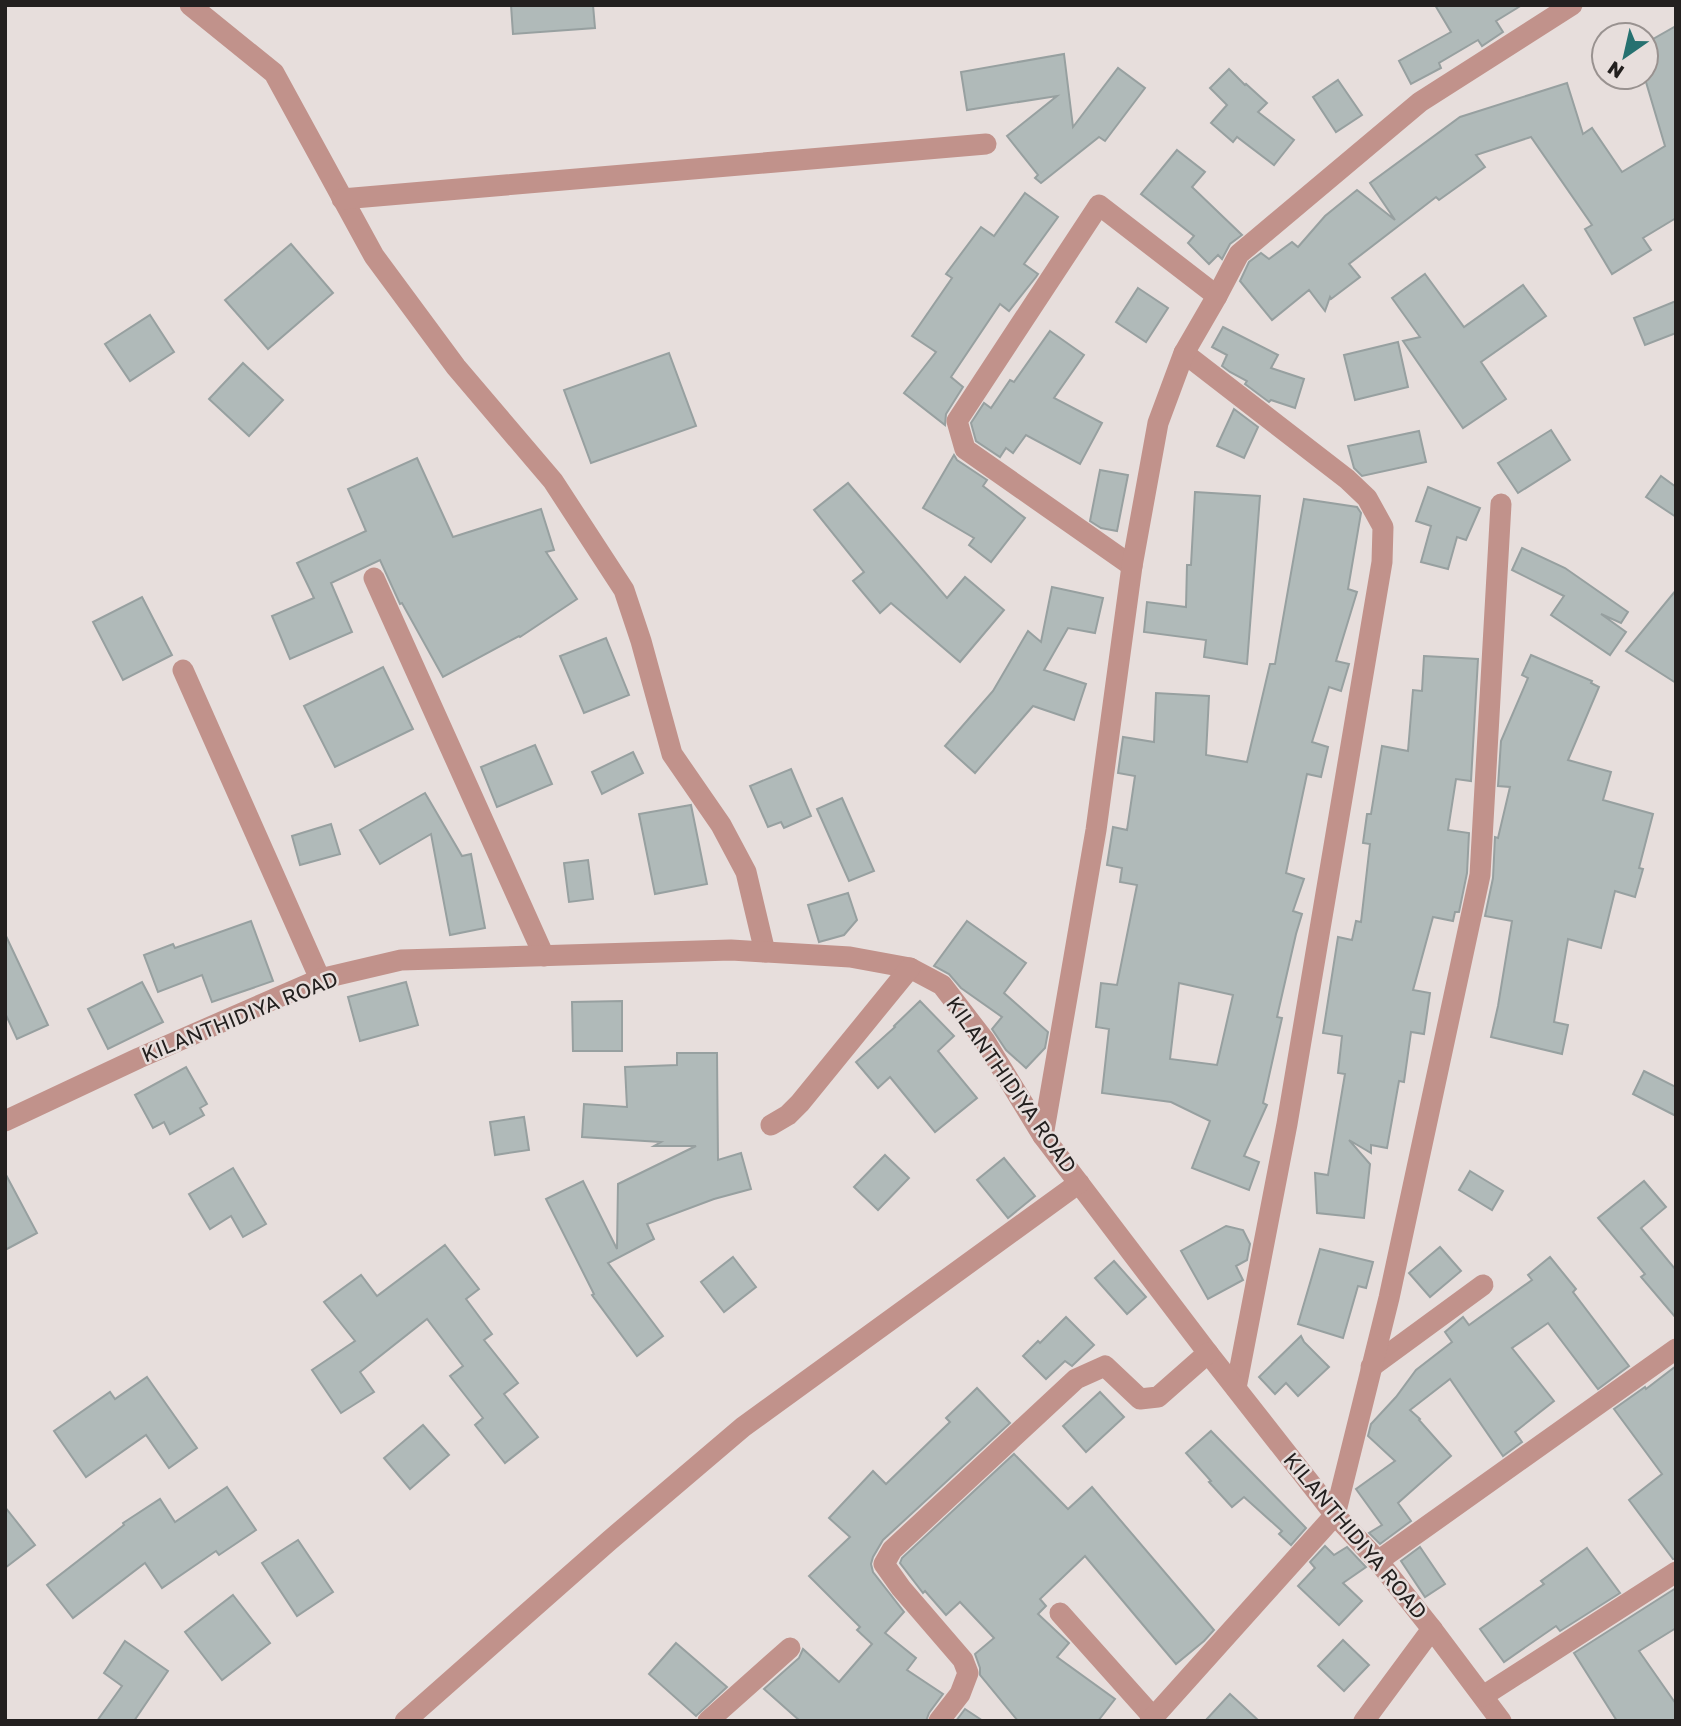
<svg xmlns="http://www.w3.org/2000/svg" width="1681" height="1726" font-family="'Golos Text',sans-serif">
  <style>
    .building { fill: #b0bab9; stroke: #97a0a0; stroke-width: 2; fill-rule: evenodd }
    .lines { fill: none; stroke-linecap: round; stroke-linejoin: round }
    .minor { stroke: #c1928b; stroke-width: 21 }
    .labels { text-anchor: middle; stroke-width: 5; stroke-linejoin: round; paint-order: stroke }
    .street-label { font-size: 21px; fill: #23201f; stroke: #e7dedc }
  </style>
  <rect width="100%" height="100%" fill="#e7dedc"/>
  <g class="building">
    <path d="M511 5H593L595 28 513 34Z"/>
    <path d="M1435 5H1522L1496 21 1503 32 1482 46 1478 40 1439 63 1441 68 1411 84 1399 61 1451 32Z"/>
    <path d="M1676 26V218L1643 238 1651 250 1612 274 1585 229 1592 225 1531 137 1476 155 1485 167 1439 200 1436 197 1349 264 1360 277 1331 299 1330 297 1325 311 1309 290 1272 320 1240 281 1249 262 1261 253 1269 259 1292 242 1298 247 1325 216 1357 190 1395 220 1370 183 1460 117 1567 83 1583 134 1592 128 1622 172 1665 146 1646 82V43Z"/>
    <path d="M1064 54 1073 127 1118 68 1145 88 1105 141 1099 137 1041 183 1035 178 1038 175 1007 136 1057 96 967 110 961 72Z"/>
    <path d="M1229 69 1245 85 1246 84 1267 103 1258 112 1294 140 1274 165 1237 137 1233 142 1211 123 1227 105 1210 88Z"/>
    <path d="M1338 80 1362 115 1336 132 1313 97Z"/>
    <path d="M1177 150 1205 172 1192 187 1242 235 1230 244 1222 259 1218 255 1209 264 1188 243 1194 236 1141 194Z"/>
    <path d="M1025 193 1058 217 1024 264 1038 274 1036 277 1009 311 1000 304 951 377 963 387 946 414 945 425 904 393 936 352 912 336 952 278 946 274 981 227 994 236Z"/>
    <path d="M291 244 333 293 268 349 225 300Z"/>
    <path d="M1425 274 1464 327 1523 285 1546 316 1481 362 1506 399 1463 428 1403 341 1420 337 1392 298Z"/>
    <path d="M1138 288 1168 308 1146 342 1116 322Z"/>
    <path d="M1676 301V333L1645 345 1634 318Z"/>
    <path d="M150 315 174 352 130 381 105 344Z"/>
    <path d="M1223 327 1278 355 1271 368 1304 379 1295 408 1271 400 1269 402 1245 384 1247 381 1230 372 1222 366 1227 355 1212 347Z"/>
    <path d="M1050 331 1084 355 1054 398 1102 423 1080 464 1026 435 1013 453 1006 448 1000 457 976 441 971 423 984 403 991 408 1010 380 1014 382Z"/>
    <path d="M1398 342 1408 387 1355 400 1344 355Z"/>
    <path d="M669 353 696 426 591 463 564 390Z"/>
    <path d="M243 363 283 400 249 436 209 399Z"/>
    <path d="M1234 409 1258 427 1244 458 1217 446Z"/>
    <path d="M1551 430 1570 460 1518 493 1498 463Z"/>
    <path d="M1419 431 1426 462 1362 476 1354 468 1348 446Z"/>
    <path d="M954 455 957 460 987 480 983 486 1025 518 991 562 969 545 974 538 923 508Z"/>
    <path d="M417 458 453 537 541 509 554 550 546 552 577 599 520 637 519 636 443 677 402 603 400 604 380 560 331 583 352 632 290 659 272 616 314 598 297 563 366 531 348 489Z"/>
    <path d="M1100 470 1128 475 1117 531 1101 528 1090 521Z"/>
    <path d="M1661 476 1676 487V517L1646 497Z"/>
    <path d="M848 483 947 598 965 577 1004 610 960 662 891 603 880 613 853 581 864 572 814 510Z"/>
    <path d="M1428 487 1480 508 1466 540 1457 537 1448 569 1421 562 1431 526 1416 521Z"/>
    <path d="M1195 492 1260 496 1247 664 1204 657 1206 640 1144 632 1147 602 1186 607 1187 565H1191Z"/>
    <path d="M1304 499 1357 507 1361 513 1348 589 1357 592 1336 661 1349 664 1341 691 1329 687 1312 742 1328 747 1321 777 1307 774 1286 873 1304 879 1293 911 1302 914 1296 934 1277 1017 1282 1018 1263 1103 1267 1105 1244 1156 1259 1162 1249 1190 1192 1168 1210 1121 1171 1102 1102 1093 1109 1029 1096 1027 1101 983 1117 985 1137 885 1120 882 1122 868 1107 865 1113 827 1127 830 1135 776 1118 773 1123 737 1154 742 1156 693 1209 696 1206 755 1247 762 1270 664H1275ZM1179 983 1233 995 1217 1065 1170 1059Z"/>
    <path d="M1522 548 1565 568 1628 612 1621 623 1601 614 1626 632 1610 655 1551 615 1564 596 1512 570Z"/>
    <path d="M1052 587 1103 598 1095 633 1068 628 1044 670 1086 684 1074 720 1033 706 975 773 945 746 993 691 1028 631 1041 642Z"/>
    <path d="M1676 590V683L1626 651Z"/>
    <path d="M142 597 172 655 123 680 93 622Z"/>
    <path d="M606 638 629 695 584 713 560 656Z"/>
    <path d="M1531 655 1592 681 1591 683 1599 687 1568 760 1611 772 1603 800 1653 814 1639 868 1643 869 1635 897 1615 891 1601 948 1568 939 1554 1022 1568 1025 1562 1054 1491 1037 1498 1006 1512 921 1485 916 1493 878 1495 837 1498 838 1510 787 1498 786 1501 741 1528 678 1522 675Z"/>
    <path d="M1424 656 1478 659 1471 781 1456 779 1448 830 1469 833 1467 873 1459 912H1455L1453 921 1433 917 1413 990 1430 993 1424 1034 1411 1032 1404 1082 1399 1081 1387 1148 1371 1145V1153L1349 1140 1370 1164 1364 1218 1317 1213 1315 1173 1328 1175 1345 1074 1338 1073 1342 1036 1323 1033 1338 937 1352 940 1356 921 1361 922 1370 844 1363 843 1367 814H1371L1382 746 1408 751 1413 690 1422 691Z"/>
    <path d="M383 667 413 729 335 767 304 706Z"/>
    <path d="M535 745 552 784 497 807 481 767Z"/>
    <path d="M633 752 643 773 602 794 592 772Z"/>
    <path d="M791 769 811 816 784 828 781 822 768 827 750 786Z"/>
    <path d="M425 793 462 856 471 854 485 928 450 935 431 834 380 864 360 830Z"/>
    <path d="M842 798 874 871 849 881 817 809Z"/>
    <path d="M691 805 707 884 655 894 639 814Z"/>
    <path d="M331 824 340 854 300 865 292 836Z"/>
    <path d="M588 860 593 899 569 902 564 863Z"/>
    <path d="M848 893 857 920 844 935 819 942 808 905Z"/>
    <path d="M251 921 273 981 212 1002 202 975 158 992 144 955 173 944 175 948Z"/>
    <path d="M967 921 1026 963 1004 993 1048 1032 1045 1048 1026 1068 1006 1050 992 1029 1002 1017 961 988 949 974 934 966Z"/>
    <path d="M5 934 48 1025 17 1039 5 1013Z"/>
    <path d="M142 982 163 1022 108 1049 88 1009Z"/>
    <path d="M406 982 418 1025 360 1041 348 997Z"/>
    <path d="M622 1001V1051H573L572 1002Z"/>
    <path d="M920 1001 954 1036 938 1051 977 1098 935 1132 890 1077 878 1088 856 1062 895 1027 894 1026Z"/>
    <path d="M677 1053H717L718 1160 741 1153 751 1189 714 1199 647 1224 654 1239 608 1263 663 1336 637 1356 592 1295 594 1294 546 1199 583 1181 617 1249 618 1184 696 1146H654L661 1142 582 1137 584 1104 627 1107 625 1067 677 1065Z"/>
    <path d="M186 1067 207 1104 200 1108 204 1115 170 1134 164 1122 153 1128 135 1095Z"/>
    <path d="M1644 1071 1676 1087V1116L1633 1094Z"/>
    <path d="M524 1117 529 1150 495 1155 490 1122Z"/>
    <path d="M885 1155 909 1178 878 1210 854 1187Z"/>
    <path d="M1004 1158 1035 1196 1008 1218 977 1180Z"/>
    <path d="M233 1168 266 1224 243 1237 231 1216 210 1229 189 1194Z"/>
    <path d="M1470 1171 1503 1191 1492 1210 1459 1190Z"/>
    <path d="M5 1173 37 1233 5 1250Z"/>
    <path d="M1644 1181 1666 1207 1641 1228 1676 1270V1318L1641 1277 1645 1274 1598 1218Z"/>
    <path d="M1226 1226 1243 1230 1250 1244 1247 1260 1236 1266 1243 1280 1208 1299 1181 1251Z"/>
    <path d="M445 1245 479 1289 466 1299 492 1334 484 1340 518 1383 504 1394 538 1437 505 1463 475 1425 483 1418 450 1376 463 1366 427 1319 360 1372 374 1392 341 1413 312 1370 355 1341 324 1302 361 1275 377 1296Z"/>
    <path d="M1440 1247 1461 1271 1430 1297 1409 1273Z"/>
    <path d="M1320 1249 1373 1262 1366 1288 1358 1286 1343 1338 1298 1324Z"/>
    <path d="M733 1257 756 1287 724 1312 701 1282Z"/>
    <path d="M1550 1257 1576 1289 1573 1292 1629 1366 1598 1389 1548 1323 1512 1348 1554 1401 1515 1432 1522 1442 1503 1456 1450 1379 1410 1410 1420 1419 1419 1420 1451 1456 1398 1503 1411 1521 1380 1544 1369 1533 1382 1525 1356 1489 1395 1461 1368 1436 1371 1424 1396 1397 1416 1370 1452 1342 1445 1332 1463 1317 1469 1325 1532 1280 1528 1275Z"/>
    <path d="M1114 1261 1146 1297 1127 1314 1095 1278Z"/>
    <path d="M1066 1317 1094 1345 1072 1366 1065 1361 1046 1379 1023 1356 1038 1341 1040 1343Z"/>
    <path d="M1301 1336 1304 1342 1329 1367 1298 1396 1286 1383 1275 1394 1259 1377Z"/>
    <path d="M1676 1366V1559H1673L1629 1500 1662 1474 1614 1409 1645 1387 1646 1389Z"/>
    <path d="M147 1377 197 1448 169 1468 146 1435 86 1477 54 1431 110 1392 115 1399Z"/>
    <path d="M977 1388 1010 1423 883 1540 873 1557 871 1564 873 1572 904 1612 885 1633 916 1658 907 1670 943 1694 929 1713 926 1721H800L764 1689 799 1658 803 1649 839 1682 872 1644 857 1630 860 1627 809 1576 850 1537 829 1518 873 1471 886 1484 950 1422 946 1418Z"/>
    <path d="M1100 1392 1124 1417 1086 1452 1063 1426Z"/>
    <path d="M423 1425 449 1455 410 1489 384 1458Z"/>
    <path d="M1211 1431 1306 1528 1291 1545 1279 1534 1282 1531 1244 1497 1232 1507 1209 1482 1211 1481 1186 1453Z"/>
    <path d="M1014 1454 1068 1509 1092 1487 1214 1630 1204 1641 1176 1664 1085 1556 1040 1599 1046 1606 1038 1614 1069 1643 1057 1657 1115 1699 1098 1721H1018L980 1675V1668L975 1654 994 1638 960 1602 946 1615 925 1591 923 1593 900 1563 902 1558Z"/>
    <path d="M227 1487 256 1530 219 1555 216 1551 162 1588 145 1563 73 1618 47 1585 124 1525 123 1523 160 1499 175 1522Z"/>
    <path d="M5 1507 35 1545 5 1568Z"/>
    <path d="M298 1540 333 1592 297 1616 262 1563Z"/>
    <path d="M1325 1546 1334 1555 1347 1547 1366 1567 1343 1583 1362 1601 1339 1625 1298 1586 1315 1568 1310 1562Z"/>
    <path d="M1420 1547 1445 1584 1425 1597 1401 1561Z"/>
    <path d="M1587 1548 1620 1593 1560 1631 1556 1626 1504 1662 1480 1629 1544 1584 1541 1581Z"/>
    <path d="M1676 1588V1628L1639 1651 1676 1704V1721H1617L1574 1653Z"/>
    <path d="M233 1595 270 1643 222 1680 185 1632Z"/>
    <path d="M1343 1640 1369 1665 1344 1691 1318 1666Z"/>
    <path d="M125 1641 168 1671 134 1721H97L122 1686 104 1673Z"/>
    <path d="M676 1643 727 1687 696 1716 649 1674Z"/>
    <path d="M1230 1694 1259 1721H1205Z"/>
    <path d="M965 1709 983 1721H956Z"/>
  </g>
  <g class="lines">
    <g class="minor">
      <path d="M190 5 274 73 374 256 456 367 553 481 624 590 641 641 672 754 721 825 746 872 765 952"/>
      <path d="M342 199 986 144"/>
      <path d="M1184 353 1347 479 1367 498 1383 527 1382 562 1287 1124 1236 1388"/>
      <path d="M1132 566 965 449 957 421 1099 205 1217 296"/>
      <path d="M374 578 544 956"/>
      <path d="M183 670 320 979"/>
      <path d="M5 1121 139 1058 320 979 401 960 731 950 850 957 910 968 942 985 985 1041 1043 1136 1208 1353 1335 1515 1378 1561 1432 1629 1501 1721"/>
      <path d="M771 1125 788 1115 800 1103 910 968"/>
      <path d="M1043 1136 1096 830 1132 566 1158 423 1184 353 1217 296 1239 254 1420 102 1572 5"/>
      <path d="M1371 1367 1483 1285"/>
      <path d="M1378 1561 1676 1349"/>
      <path d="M1060 1613 1153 1717"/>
      <path d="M1483 1696 1676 1572"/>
      <path d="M405 1721 609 1541 743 1427 1079 1183"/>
      <path d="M708 1721 790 1648"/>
      <path d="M939 1721 960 1694 968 1673 963 1660 901 1588 884 1564 892 1550 1076 1379 1105 1366 1140 1399 1158 1397 1208 1353"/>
      <path d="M1150 1721 1335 1515 1389 1298 1480 875 1501 504"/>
      <path d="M1364 1721 1432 1629"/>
    </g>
  </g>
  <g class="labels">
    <g class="street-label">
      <text transform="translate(240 1017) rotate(-22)" y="7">KILANTHIDIYA ROAD</text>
      <text transform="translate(1011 1085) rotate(55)" y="7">KILANTHIDIYA ROAD</text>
      <text transform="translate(1355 1536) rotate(50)" y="7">KILANTHIDIYA ROAD</text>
    </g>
  </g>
  <rect width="1681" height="1726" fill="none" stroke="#23201f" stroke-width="14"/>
  <g transform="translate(1625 56) rotate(214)"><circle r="33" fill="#e7dedc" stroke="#999290" stroke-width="2"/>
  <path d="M0-5L12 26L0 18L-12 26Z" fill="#267170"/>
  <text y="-10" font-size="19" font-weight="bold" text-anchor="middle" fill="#23201f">N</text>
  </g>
</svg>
